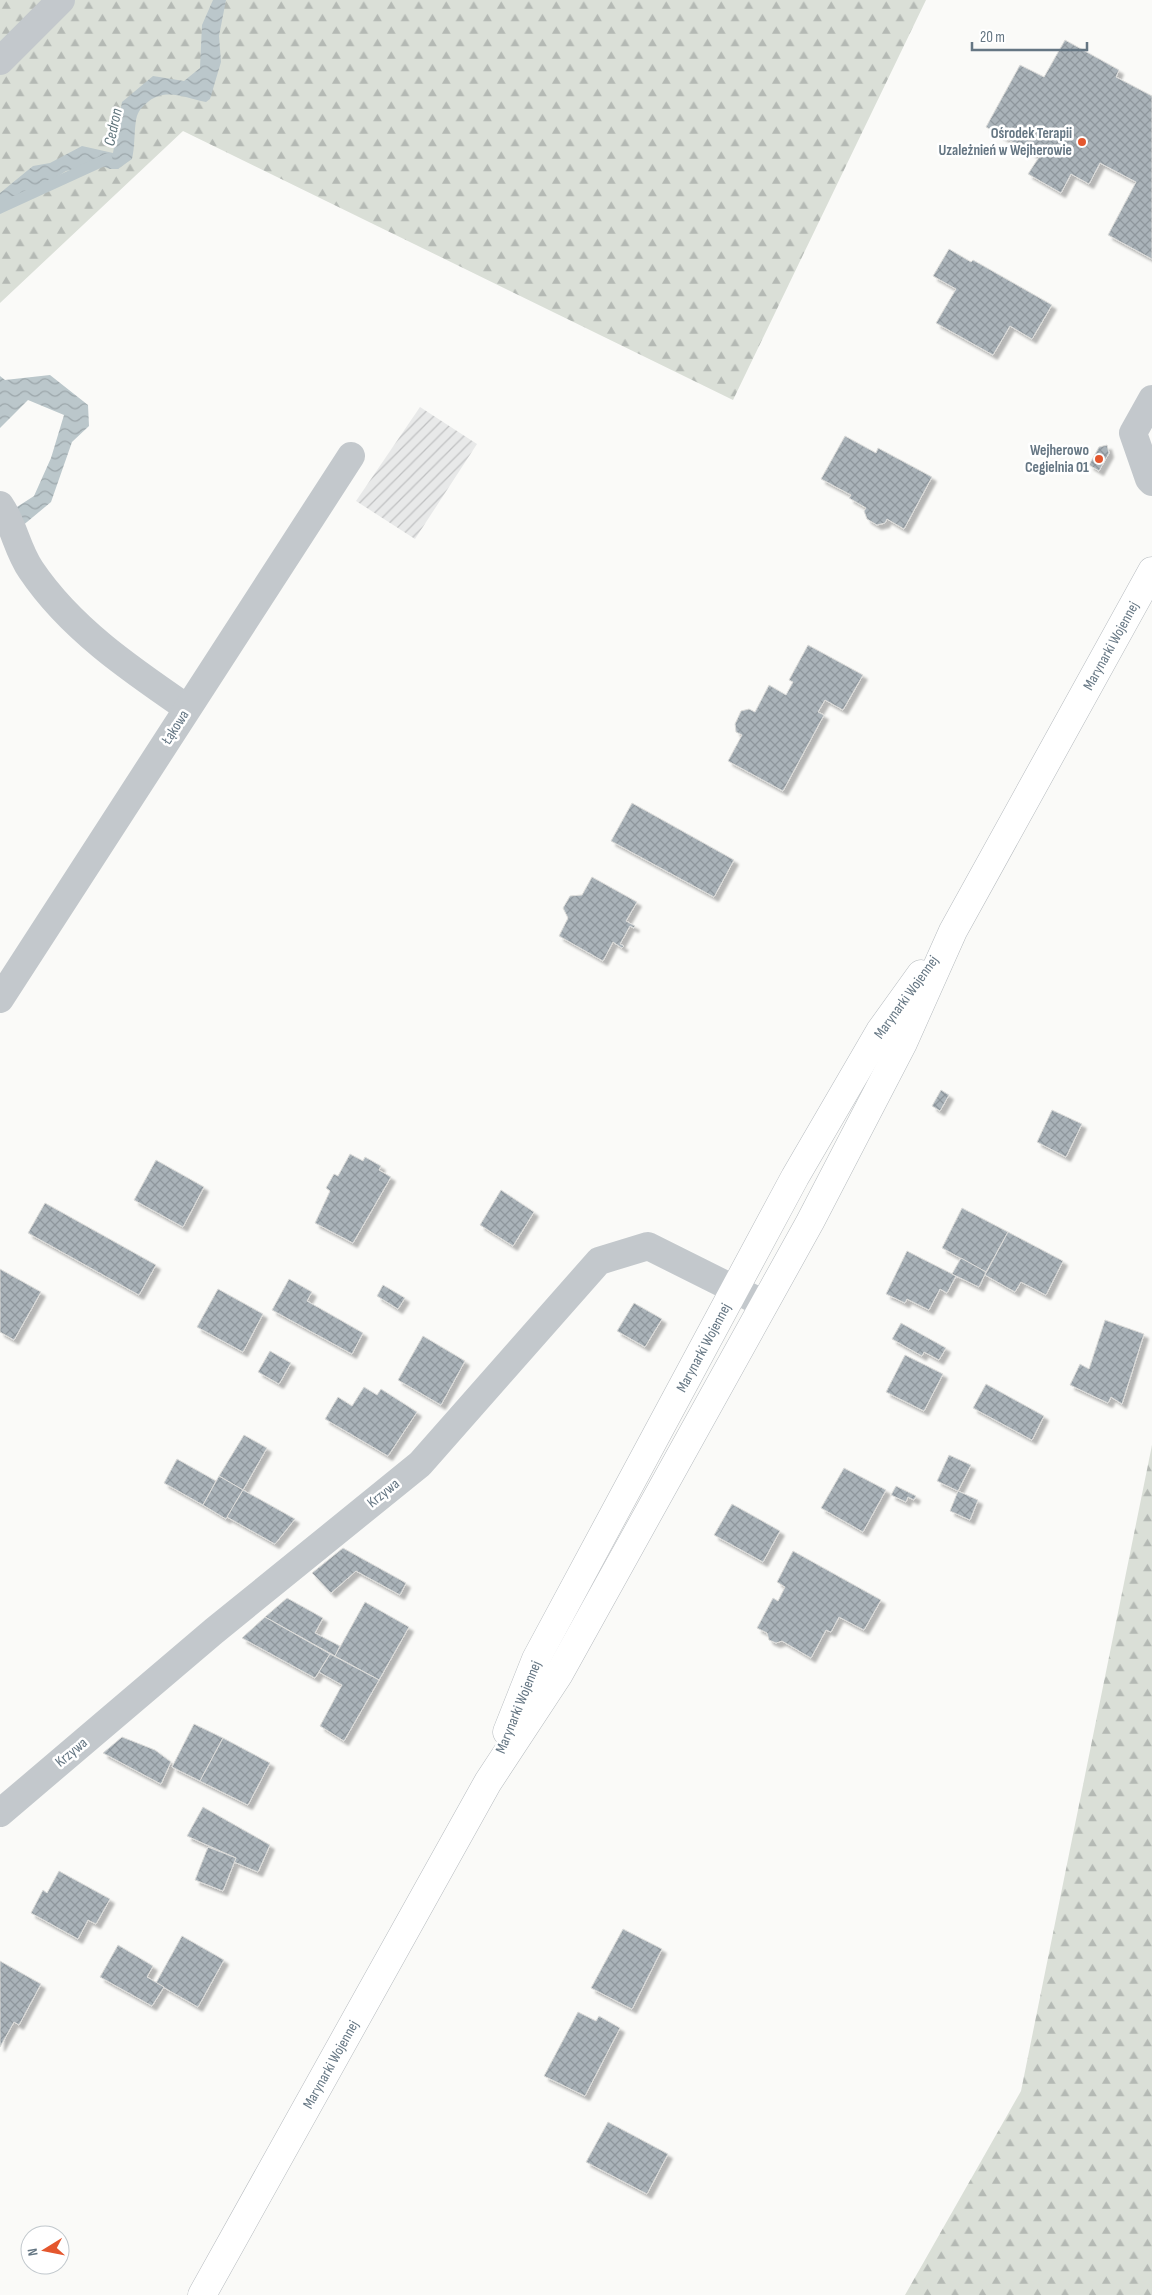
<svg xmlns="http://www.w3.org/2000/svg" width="1152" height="2295" font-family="'Sofia Sans Condensed',sans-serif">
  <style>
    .industrial { fill: url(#industrial-furrows) }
    .forest { fill: url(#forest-firs) }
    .water { fill: url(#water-waves) }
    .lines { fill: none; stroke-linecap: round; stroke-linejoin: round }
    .stream { stroke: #bbc7cb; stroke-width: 11 }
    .building { fill: url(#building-cross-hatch); stroke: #dcdcda; filter: url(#shadow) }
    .major-casing { stroke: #b5babe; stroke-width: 29 }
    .minor { stroke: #c3c8cc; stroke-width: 28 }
    .major { stroke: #fff; stroke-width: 28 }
    .poi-dot { fill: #e4572e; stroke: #fff; stroke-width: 2 }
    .labels { text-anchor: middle; stroke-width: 5; stroke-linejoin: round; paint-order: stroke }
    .poi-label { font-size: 15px; font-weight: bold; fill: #657683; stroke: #fff; text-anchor: end }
    .street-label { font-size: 15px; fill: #657683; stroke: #fff }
    .water-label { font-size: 16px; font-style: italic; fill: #60757c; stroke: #fff }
  </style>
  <defs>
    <pattern id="industrial-furrows" width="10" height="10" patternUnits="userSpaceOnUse" patternTransform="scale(1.25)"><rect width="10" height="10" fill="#e8e9e9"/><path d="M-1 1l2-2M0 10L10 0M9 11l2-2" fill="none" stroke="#c0c1c2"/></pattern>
    <pattern id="forest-firs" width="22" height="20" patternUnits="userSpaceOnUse" patternTransform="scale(1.25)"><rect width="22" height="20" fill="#dadfd7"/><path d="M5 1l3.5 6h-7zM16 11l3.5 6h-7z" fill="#b4b9b4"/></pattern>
    <pattern id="water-waves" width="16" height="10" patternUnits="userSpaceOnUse" patternTransform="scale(1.25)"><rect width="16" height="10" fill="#bbc7cb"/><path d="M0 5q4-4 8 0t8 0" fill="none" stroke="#9ca6aa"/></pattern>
    <pattern id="building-cross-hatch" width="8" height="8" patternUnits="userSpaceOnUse" patternTransform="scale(1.25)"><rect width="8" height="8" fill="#aab3b9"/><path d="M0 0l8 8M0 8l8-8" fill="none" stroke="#8e969c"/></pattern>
    <filter id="shadow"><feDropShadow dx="4.5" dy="4.5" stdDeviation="1" flood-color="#0004"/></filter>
  </defs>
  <rect width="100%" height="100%" fill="#fafaf8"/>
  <path class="industrial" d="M420 407 477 444 415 539 356 501Z"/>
  <g class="forest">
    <path d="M0 0H926L733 400 183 131 0 303Z"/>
    <path d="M1152 1445V2295H905L1021 2091Z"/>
  </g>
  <g class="water">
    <path d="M213 0H226L219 36 221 62 210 99 206 102C185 98 167 88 149 101 142 107 138 110 136 120 134 133 135 146 132 159L118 169H110L97 164 66 171 0 214V193L33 166 50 163 82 146 113 153 122 102 153 76 184 81 200 68 202 25Z"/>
    <path d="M50 375 88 405 89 426 72 442 51 502 21 527 6 514 34 496 51 458 64 415 28 400 0 428V376L5 380Z"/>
  </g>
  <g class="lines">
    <path class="stream" d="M0 208 107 159"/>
  </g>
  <g class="building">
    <path d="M1065 40 1119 70 1116 77 1152 96V259L1108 235 1136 182 1100 163 1089 184 1071 174 1061 193 1028 174 1039 157 986 127 1020 65 1044 77Z"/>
    <path d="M949 249 971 262 973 260 1052 305 1032 339 1010 326 993 355 936 323 956 289 933 276Z"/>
    <path d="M845 436 876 453 878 448 932 477 904 529 887 519 885 523 877 525 867 519 864 511 866 508 849 498 851 495 821 479Z"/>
    <path d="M1107 445 1109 453 1099 471 1089 465 1099 447Z"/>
    <path d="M808 645 863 675 843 710 825 700 818 712 824 715 783 791 728 761 742 735 736 732 735 724 741 711 749 709 755 712 769 685 786 695 793 682 789 680Z"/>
    <path d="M632 803 734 860 714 897 611 841Z"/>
    <path d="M592 877 637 902 626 921 635 926 634 928 630 926 620 944 624 946 622 948 613 942 603 961 559 936 568 918 563 908 570 896 582 895Z"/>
    <path d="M941 1090 949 1095 940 1111 932 1106Z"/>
    <path d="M1052 1110 1082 1124 1066 1157 1037 1142Z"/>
    <path d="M350 1154 363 1161 365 1157 381 1166 379 1170 391 1177 353 1243 315 1223 330 1191 326 1188 334 1174 338 1176Z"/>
    <path d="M156 1160 204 1187 183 1227 134 1200Z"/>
    <path d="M501 1190 534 1212 513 1246 480 1225Z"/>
    <path d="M45 1203 156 1265 139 1295 28 1233Z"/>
    <path d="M962 1208 1008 1232 986 1272 942 1248Z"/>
    <path d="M1008 1232 1063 1261 1046 1295 1021 1282 1015 1292 985 1275Z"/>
    <path d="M907 1251 956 1276 947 1293 940 1289 929 1310 907 1299 905 1303 886 1294Z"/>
    <path d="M961 1258 986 1272 979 1287 952 1274Z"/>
    <path d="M0 1269 41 1292 14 1340 0 1332Z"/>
    <path d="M289 1279 312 1292 307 1301 363 1333 352 1354 272 1310Z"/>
    <path d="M383 1285 405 1298 398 1309 377 1296Z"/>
    <path d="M218 1289 263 1314 243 1352 197 1327Z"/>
    <path d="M634 1303 662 1319 645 1347 617 1331Z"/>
    <path d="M1105 1320 1144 1334 1122 1404 1111 1397 1108 1403 1070 1385 1080 1364 1089 1369Z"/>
    <path d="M901 1323 946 1348 939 1360 924 1352 922 1356 892 1339Z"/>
    <path d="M423 1336 465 1361 441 1405 398 1380Z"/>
    <path d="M270 1351 291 1363 279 1384 258 1372Z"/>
    <path d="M905 1355 943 1374 924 1411 886 1392Z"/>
    <path d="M986 1384 1044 1416 1032 1440 973 1408Z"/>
    <path d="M364 1387 377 1395 381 1389 417 1412 388 1456 325 1419 338 1397 352 1406Z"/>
    <path d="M244 1435 267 1448 243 1490 219 1476Z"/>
    <path d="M949 1455 971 1465 958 1491 937 1481Z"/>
    <path d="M177 1459 216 1481 203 1505 164 1483Z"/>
    <path d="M844 1468 886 1490 863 1532 821 1508Z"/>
    <path d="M219 1476 243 1490 226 1519 203 1505Z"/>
    <path d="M896 1486 916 1496 914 1500 908 1497 906 1502 891 1495Z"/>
    <path d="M243 1490 295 1519 275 1544 227 1517Z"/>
    <path d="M958 1491 978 1500 970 1520 950 1511Z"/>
    <path d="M732 1504 780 1531 763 1562 714 1535Z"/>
    <path d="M343 1548 406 1583 400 1595 356 1571 331 1593 312 1573Z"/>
    <path d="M793 1551 881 1600 864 1630 839 1617 831 1632 826 1630 811 1658 782 1641 776 1643 769 1640 767 1633 757 1628 773 1598 778 1601 785 1587 777 1582Z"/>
    <path d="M287 1598 323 1618 315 1633 340 1646 335 1656 265 1617Z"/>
    <path d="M365 1602 409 1627 379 1680 335 1656Z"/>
    <path d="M265 1617 330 1654 315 1678 242 1638Z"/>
    <path d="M330 1654 379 1680 344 1741 320 1726 342 1685 319 1672Z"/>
    <path d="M194 1724 223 1738 200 1781 172 1767Z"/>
    <path d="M122 1737 155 1750 171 1762 161 1784 103 1753Z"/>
    <path d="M223 1738 270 1763 248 1805 200 1781Z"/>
    <path d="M203 1807 270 1845 258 1872 234 1862 236 1858 187 1836Z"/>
    <path d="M208 1847 236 1858 223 1891 195 1880Z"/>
    <path d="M59 1871 110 1899 96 1924 88 1920 78 1939 31 1913 43 1890 47 1893Z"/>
    <path d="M623 1929 662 1949 632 2009 591 1988Z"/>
    <path d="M182 1936 224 1960 198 2007 156 1983Z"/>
    <path d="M118 1945 153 1966 147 1977 164 1987 152 2006 100 1977Z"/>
    <path d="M0 1961 41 1984 19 2025 14 2022 0 2047Z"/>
    <path d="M578 2012 596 2021 599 2016 620 2028 585 2096 544 2076Z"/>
    <path d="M608 2122 668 2154 647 2194 586 2162Z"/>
  </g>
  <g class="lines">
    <defs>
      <g id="major">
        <path id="s1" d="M507 1732 536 1659 795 1177 880 1031 921 974"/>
        <path id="s2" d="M202 2295 488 1782 559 1674 810 1222 903 1043 953 931 1152 571"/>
      </g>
    </defs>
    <use href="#major" class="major-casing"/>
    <g class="minor">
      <path d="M0 61 61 0"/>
      <path d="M1152 399 1133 433 1149 479 1152 482"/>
      <path d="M0 505C14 525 17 550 31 570 70 628 130 669 187 708"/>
      <path d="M0 999 351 456"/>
      <path d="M0 1813 214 1631 420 1464 599 1261 648 1246 764 1304"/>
    </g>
    <use href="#major" class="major"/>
  </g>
  <g class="poi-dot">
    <circle cx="1082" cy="142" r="5"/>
    <circle cx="1099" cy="459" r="5"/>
  </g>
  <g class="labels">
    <g class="poi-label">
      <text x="1072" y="138">Ośrodek Terapii<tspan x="1072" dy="17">Uzależnień w Wejherowie</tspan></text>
      <text x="1089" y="455">Wejherowo<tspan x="1089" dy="17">Cegielnia 01</tspan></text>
    </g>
    <g class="street-label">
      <text dy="5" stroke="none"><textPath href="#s2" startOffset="1884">Marynarki Wojennej</textPath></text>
      <text transform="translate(175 727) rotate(-57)" y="5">Łąkowa</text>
      <text transform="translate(906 997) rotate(-54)" y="5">Marynarki Wojennej</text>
      <text dy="5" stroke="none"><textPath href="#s1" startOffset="432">Marynarki Wojennej</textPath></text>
      <text transform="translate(383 1493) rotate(-39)" y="5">Krzywa</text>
      <text transform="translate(518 1707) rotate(-68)" y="5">Marynarki Wojennej</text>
      <text transform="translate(71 1752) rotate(-40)" y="5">Krzywa</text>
      <text dy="5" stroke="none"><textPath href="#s2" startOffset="264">Marynarki Wojennej</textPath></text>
    </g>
    <g class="water-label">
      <text transform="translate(112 127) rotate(-78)" y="6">Cedron</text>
    </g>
  </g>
  <g transform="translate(45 2250) rotate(260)"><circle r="24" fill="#ffffff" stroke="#c1c8cd"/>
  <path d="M0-4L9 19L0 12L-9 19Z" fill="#e4572e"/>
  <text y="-8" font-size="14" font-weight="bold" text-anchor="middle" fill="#657683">N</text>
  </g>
  <path d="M972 42v8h115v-8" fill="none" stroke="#657683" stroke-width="2.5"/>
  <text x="980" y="42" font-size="15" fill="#657683" stroke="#ffffff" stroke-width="4" paint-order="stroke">20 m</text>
</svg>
